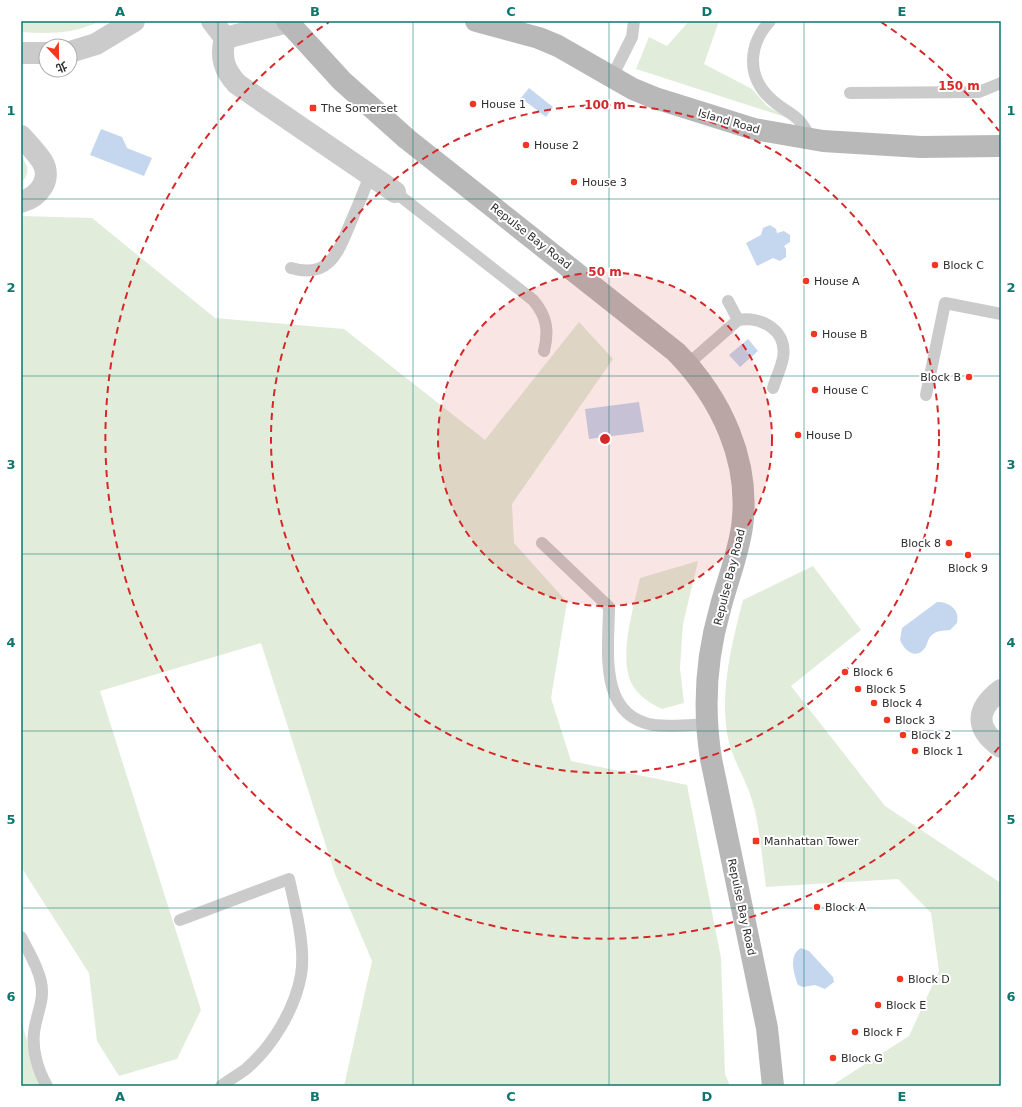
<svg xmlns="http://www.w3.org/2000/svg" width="1022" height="1107" font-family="'DejaVu Sans','Noto Sans TC',sans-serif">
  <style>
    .green { fill: #e1edda }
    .water { fill: #c5d7ee }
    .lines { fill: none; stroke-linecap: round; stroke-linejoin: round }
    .lane { stroke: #cbcbcb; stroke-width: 12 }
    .street { stroke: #cbcbcb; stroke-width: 22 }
    .secondary { stroke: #b8b8b8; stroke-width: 22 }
    .grid { fill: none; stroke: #0f766e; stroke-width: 1; stroke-opacity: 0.55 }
    .ring { fill: none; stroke: #d62828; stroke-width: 2; stroke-dasharray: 7 5 }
    .poi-dot { fill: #f33522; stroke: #fff; stroke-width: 1.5 }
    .labels { text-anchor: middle; stroke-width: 4; stroke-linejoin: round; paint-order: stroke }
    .poi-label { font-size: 11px; fill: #2e2e2e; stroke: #fff; text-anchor: start }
    .street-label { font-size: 11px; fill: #2e2e2e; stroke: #fff }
    .centre { fill: #d62828; stroke: #fff; stroke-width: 2 }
    .ring-label { font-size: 12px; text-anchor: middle; font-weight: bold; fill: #d62828; stroke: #fff; stroke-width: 4; stroke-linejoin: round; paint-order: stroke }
    .neatline { fill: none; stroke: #0f766e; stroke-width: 1.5 }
    .grid-label { font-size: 13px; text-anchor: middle; font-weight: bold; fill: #0f766e }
  </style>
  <rect width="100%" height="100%" fill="#fff"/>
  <g class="green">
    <path d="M21 21H100C74 34 49 34 21 32Z"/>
    <path d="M689 21H719L704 64 752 89 767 106 788 118 636 69 649 37 667 46Z"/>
    <path d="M21 156C29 166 30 174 21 183Z"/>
    <path d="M21 216 92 218 215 318 344 329 485 440 579 322 613 359 512 504 514 543 567 602 551 698 571 761 687 785 721 958 725 1074 730 1086H344L372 961 335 874 261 643 100 691 201 1010 177 1059 119 1076 97 1041 89 973 21 867Z"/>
    <path d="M698 561 683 624 680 668 684 703 662 709C651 704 640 697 633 686 617 660 634 606 640 578Z"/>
    <path d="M813 566 861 630 791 686 885 806 1001 883V1086H831L909 1036 939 971 931 913 898 879 766 887C762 859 760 827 752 800 746 779 732 759 728 738 719 694 732 642 743 600Z"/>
    <path d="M21 1020 40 1086H21Z"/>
  </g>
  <g class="water">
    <path d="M529 88 553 107 546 117 521 98Z"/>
    <path d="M101 129 122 137 127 148 152 158 144 176 90 155Z"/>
    <path d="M770 225 776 229 777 233 784 231 790 235V242L784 246 786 249V257L780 261 773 258 757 266 746 243 761 235 763 228Z"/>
    <path d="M748 339 758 351 740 367 729 355Z"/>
    <path d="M639 402 644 432 589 439 585 409Z"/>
    <path d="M937 602C950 602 960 610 957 623L950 630C943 631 937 630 932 635 927 639 928 645 924 649 915 660 904 650 900 640L902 628Z"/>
    <path d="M801 948 809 951 833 977 834 982 825 989 815 985 803 987 798 985C794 974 788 955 801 948Z"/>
  </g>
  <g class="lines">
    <g class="lane">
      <path d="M770 21C748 45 746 77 772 100 790 116 799 113 810 138"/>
      <path d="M612 77 632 37 634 21"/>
      <path d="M850 93 979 92 1001 83"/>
      <path d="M395 192 533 300C547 316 549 331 544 351"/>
      <path d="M291 268C329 279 338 253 350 224 357 208 364 191 370 175"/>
      <path d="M728 301 738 320"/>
      <path d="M688 364 738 320C761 316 788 330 783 358 781 368 776 378 773 388"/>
      <path d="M926 395 945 303 1001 314"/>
      <path d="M542 543 609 607C609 648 597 716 654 725 671 727 689 725 706 724"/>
      <path d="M180 920 289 879C295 907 306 947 301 975 295 1009 272 1047 246 1069 238 1075 229 1080 221 1086"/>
      <path d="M21 937C28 951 38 966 41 982 45 1001 36 1014 34 1033 32 1050 38 1071 47 1086"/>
    </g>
    <g class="street">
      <path d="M212 21 225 38"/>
      <path d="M225 38C220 57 224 70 237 84L395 192"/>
      <path d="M225 38 288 22"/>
      <path d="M70 52 96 44 134 21"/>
      <path d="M21 53H46"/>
      <path d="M21 136C28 144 36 152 42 161 53 179 39 197 21 202"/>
      <path d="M1001 690C976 709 974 728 1001 747"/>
    </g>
    <g class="secondary">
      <path d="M287 21 342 81 407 139 676 352C721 398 751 461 742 527 738 555 727 582 720 609 706 658 703 709 711 759L767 1028 773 1086"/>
      <path d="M476 21 539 38 558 46 633 89 655 98 754 129 823 141 921 147 1001 146"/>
    </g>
  </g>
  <path class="grid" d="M218 21V1086M413 21V1086M609 21V1086M804 21V1086M21 199H1001M21 376H1001M21 554H1001M21 731H1001M21 908H1001"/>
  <circle cx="605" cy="439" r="167" fill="#d62828" fill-opacity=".12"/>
  <g class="ring">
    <circle cx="605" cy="439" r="167"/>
    <circle cx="605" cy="439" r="334"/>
    <path d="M999 747A500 500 0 1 1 329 22M881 22A500 500 0 0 1 999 131"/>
  </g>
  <g class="poi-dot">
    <circle cx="473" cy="104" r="4"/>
    <rect x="309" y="104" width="8" height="8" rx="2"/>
    <circle cx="526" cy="145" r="4"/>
    <circle cx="574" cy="182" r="4"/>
    <circle cx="935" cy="265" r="4"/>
    <circle cx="806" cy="281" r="4"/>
    <circle cx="814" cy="334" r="4"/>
    <circle cx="969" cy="377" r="4"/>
    <circle cx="815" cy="390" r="4"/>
    <circle cx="798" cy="435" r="4"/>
    <circle cx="949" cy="543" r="4"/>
    <circle cx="968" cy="555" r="4"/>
    <circle cx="845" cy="672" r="4"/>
    <circle cx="858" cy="689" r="4"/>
    <circle cx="874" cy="703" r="4"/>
    <circle cx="887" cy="720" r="4"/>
    <circle cx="903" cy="735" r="4"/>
    <circle cx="915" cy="751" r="4"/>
    <rect x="752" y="837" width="8" height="8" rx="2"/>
    <circle cx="817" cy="907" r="4"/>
    <circle cx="900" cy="979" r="4"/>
    <circle cx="878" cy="1005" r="4"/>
    <circle cx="855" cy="1032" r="4"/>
    <circle cx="833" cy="1058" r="4"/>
  </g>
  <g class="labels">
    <g class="poi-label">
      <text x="481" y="108">House 1</text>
      <text x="321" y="112">The Somerset</text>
      <text x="534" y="149">House 2</text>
      <text x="582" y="186">House 3</text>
      <text x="943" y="269">Block C</text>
      <text x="814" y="285">House A</text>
      <text x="822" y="338">House B</text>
      <text x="961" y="381" text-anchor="end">Block B</text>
      <text x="823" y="394">House C</text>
      <text x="806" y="439">House D</text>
      <text x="941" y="547" text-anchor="end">Block 8</text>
      <text x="968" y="572" text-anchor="middle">Block 9</text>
      <text x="853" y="676">Block 6</text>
      <text x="866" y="693">Block 5</text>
      <text x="882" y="707">Block 4</text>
      <text x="895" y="724">Block 3</text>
      <text x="911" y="739">Block 2</text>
      <text x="923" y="755">Block 1</text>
      <text x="764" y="845">Manhattan Tower</text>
      <text x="825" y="911">Block A</text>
      <text x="908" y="983">Block D</text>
      <text x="886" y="1009">Block E</text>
      <text x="863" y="1036">Block F</text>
      <text x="841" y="1062">Block G</text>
    </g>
    <g class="street-label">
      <text transform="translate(729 121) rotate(16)" y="4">Island Road</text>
      <text transform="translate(531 236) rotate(38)" y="4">Repulse Bay Road</text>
      <text transform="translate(729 577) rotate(-76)" y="4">Repulse Bay Road</text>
      <text transform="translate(742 907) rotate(78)" y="4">Repulse Bay Road</text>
    </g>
  </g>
  <circle cx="605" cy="439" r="6" class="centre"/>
  <g class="ring-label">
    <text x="959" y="90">150 m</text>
    <text x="605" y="109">100 m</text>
    <text x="605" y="276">50 m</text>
  </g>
  <rect width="1022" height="1107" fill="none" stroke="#ffffff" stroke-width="44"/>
  <g transform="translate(58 58) rotate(158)"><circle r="19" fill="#ffffff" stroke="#ababab"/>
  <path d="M0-3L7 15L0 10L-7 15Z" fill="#f33522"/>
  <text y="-6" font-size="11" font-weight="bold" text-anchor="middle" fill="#2e2e2e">北</text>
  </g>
  <rect x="22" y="22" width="978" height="1063" class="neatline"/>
  <g class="grid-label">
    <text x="120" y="16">A</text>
    <text x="315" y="16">B</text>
    <text x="511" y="16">C</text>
    <text x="707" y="16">D</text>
    <text x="902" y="16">E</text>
    <text x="11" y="115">1</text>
    <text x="1011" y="115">1</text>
    <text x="11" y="292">2</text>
    <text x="1011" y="292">2</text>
    <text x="11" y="469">3</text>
    <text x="1011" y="469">3</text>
    <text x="11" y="647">4</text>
    <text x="1011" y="647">4</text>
    <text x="11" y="824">5</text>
    <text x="1011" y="824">5</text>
    <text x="11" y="1001">6</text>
    <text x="1011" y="1001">6</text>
    <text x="120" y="1101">A</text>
    <text x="315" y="1101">B</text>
    <text x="511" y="1101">C</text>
    <text x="707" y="1101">D</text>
    <text x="902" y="1101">E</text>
  </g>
</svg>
